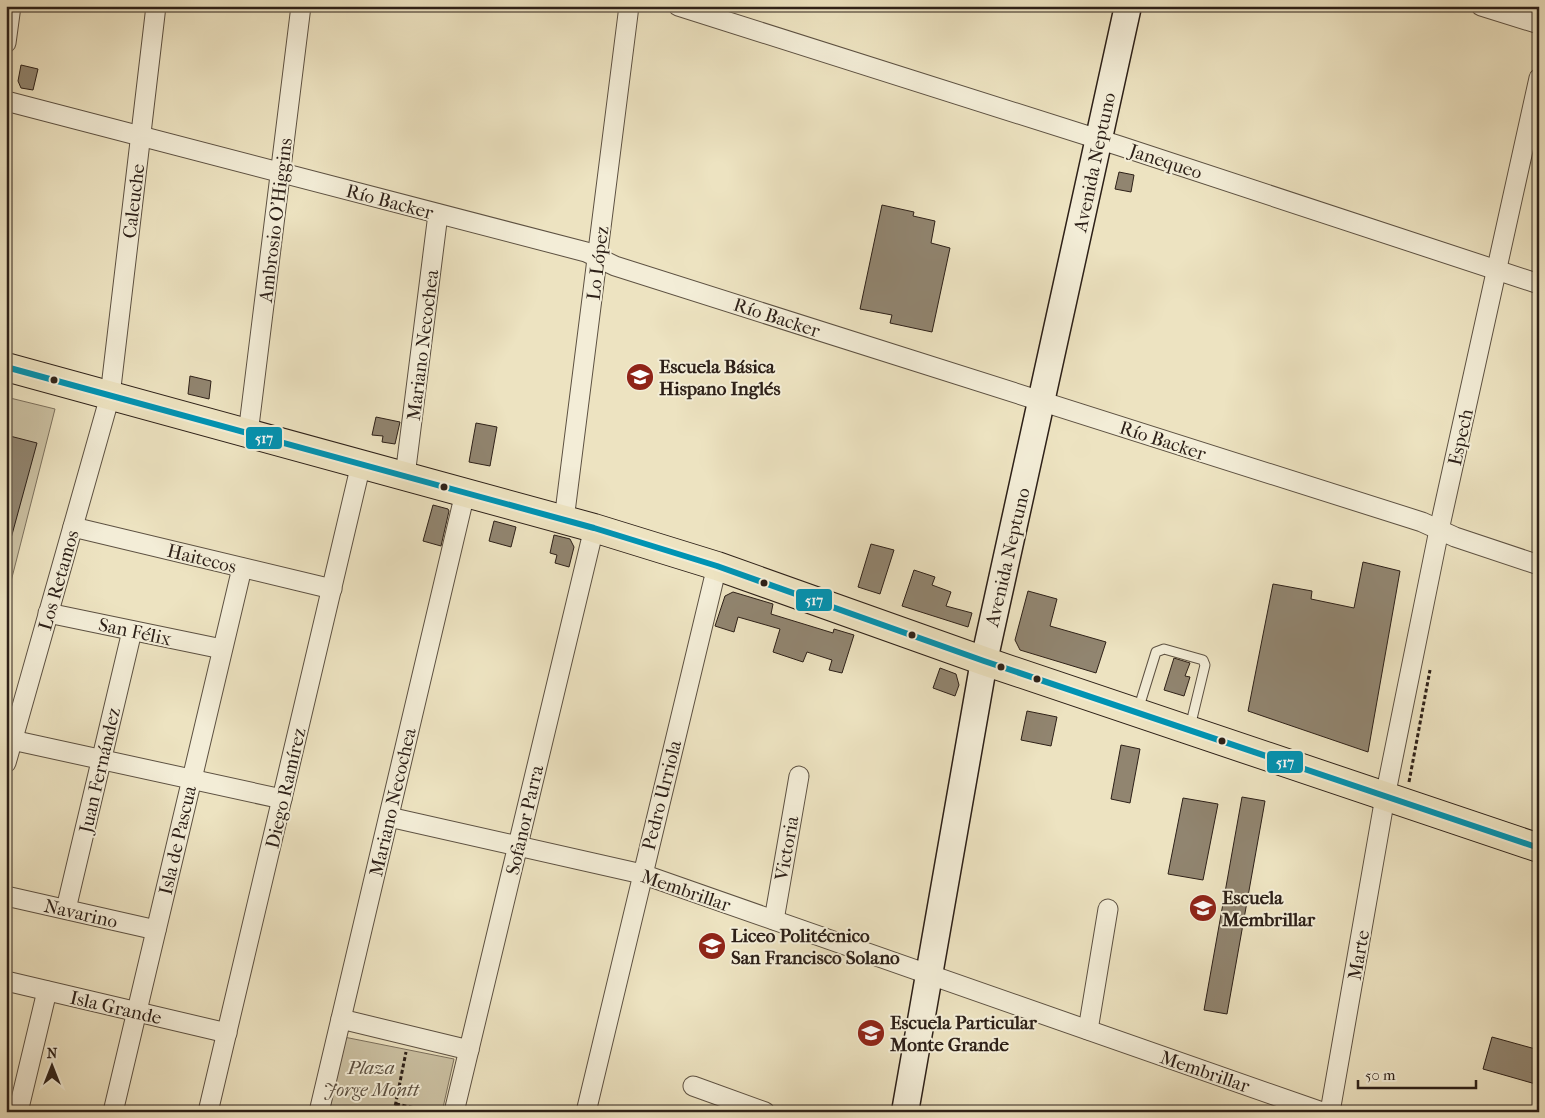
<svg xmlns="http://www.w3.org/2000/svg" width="1545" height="1118" font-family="'IM FELL French Canon',serif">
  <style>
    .green { fill: #ccc2a4; stroke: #7c715e }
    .building { fill: #918570; stroke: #2d2018 }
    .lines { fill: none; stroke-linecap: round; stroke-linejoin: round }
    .service-casing { stroke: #5d5142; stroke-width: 11 }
    .minor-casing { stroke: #5d5142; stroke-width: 21 }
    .secondary-casing { stroke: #2d2018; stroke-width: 29 }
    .primary-casing { stroke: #2d2018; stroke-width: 30 }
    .path { stroke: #2d2018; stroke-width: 3; stroke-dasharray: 4 2.5; stroke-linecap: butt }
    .service { stroke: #f3edd7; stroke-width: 9 }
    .minor { stroke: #f3edd7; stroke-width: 19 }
    .secondary { stroke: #f3edd7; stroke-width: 26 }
    .primary { stroke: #ede3c1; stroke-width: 28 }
    .bus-1-casing { stroke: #f3edd7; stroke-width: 10 }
    .bus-1 { stroke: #0093b3; stroke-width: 6 }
    .bus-dot { fill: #2d2018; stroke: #f3edd7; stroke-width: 2 }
    .labels { text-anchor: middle; stroke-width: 4; stroke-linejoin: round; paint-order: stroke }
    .street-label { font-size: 19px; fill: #2d2018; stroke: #f3edd7 }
    .poi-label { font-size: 19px; font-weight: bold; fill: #2d2018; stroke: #f3edd7; text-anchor: start }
    .park-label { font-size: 19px; font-style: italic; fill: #5d5142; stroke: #f3edd7 }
    .line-badge { stroke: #f3edd7; stroke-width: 2 }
    .badge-label { font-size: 14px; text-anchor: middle; font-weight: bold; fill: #fff }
  </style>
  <rect width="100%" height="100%" fill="#ede3c1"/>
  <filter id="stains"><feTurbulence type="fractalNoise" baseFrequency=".004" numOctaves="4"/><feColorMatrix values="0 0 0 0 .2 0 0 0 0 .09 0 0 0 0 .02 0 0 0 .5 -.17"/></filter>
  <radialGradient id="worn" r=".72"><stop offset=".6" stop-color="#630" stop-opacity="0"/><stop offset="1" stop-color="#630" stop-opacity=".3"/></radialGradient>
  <g class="green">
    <path d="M6 397 55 409 6 601Z"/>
    <path d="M344 1037 454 1059 442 1112H327Z"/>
  </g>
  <g class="building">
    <path d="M21 65 38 69 33 90 21 88 18 81Z"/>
    <path d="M1119 172 1134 175 1131 192 1115 189Z"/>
    <path d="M882 205 914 212 913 216 935 221 931 243 950 248 932 332 890 323 892 315 860 309Z"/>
    <path d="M190 376 211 381 209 399 188 394Z"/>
    <path d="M376 417 400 422 395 444 382 442 383 436 372 435Z"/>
    <path d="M476 423 497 427 490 466 469 462Z"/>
    <path d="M6 435 37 443 10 542 6 541Z"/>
    <path d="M433 505 448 509 449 511 441 546 423 541Z"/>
    <path d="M494 521 516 527 511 547 489 541Z"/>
    <path d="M554 535 570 539 574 547 569 567 555 563 557 555 550 553Z"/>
    <path d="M871 544 894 550 880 594 858 587Z"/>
    <path d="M1363 562 1400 571 1368 752 1248 711 1273 584 1312 591 1311 599 1354 608Z"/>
    <path d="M914 570 935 577 932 585 951 592 946 606 972 613 968 627 902 606Z"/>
    <path d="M1028 591 1057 599 1050 626 1106 642 1096 673 1020 650 1015 640Z"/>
    <path d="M733 592 773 604 771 614 833 633 834 629 854 635 842 673 829 670 832 660 807 652 803 662 773 652 780 629 738 617 734 632 715 626 725 596Z"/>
    <path d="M1174 658 1190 663 1185 676 1190 677 1184 696 1164 690Z"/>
    <path d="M940 668 956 674 959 685 955 696 933 688Z"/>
    <path d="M1027 711 1057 717 1051 746 1021 740Z"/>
    <path d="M1121 745 1140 749 1130 803 1111 799Z"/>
    <path d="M1242 797 1265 801 1227 1014 1204 1010Z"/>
    <path d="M1183 798 1218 804 1203 880 1168 874Z"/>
    <path d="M1492 1037 1539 1050V1085L1483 1069Z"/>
  </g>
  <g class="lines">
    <defs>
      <path id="service" d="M1138 710 1156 652 1164 649 1203 660 1205 665 1190 727"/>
      <g id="minor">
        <path d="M678 6 1120 146 1539 284"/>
        <path d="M1481 6 1539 24"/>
        <path d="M6 43 11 6"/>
        <path d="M6 101 586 252 615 266 1422 522 1455 537 1539 565"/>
        <path d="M248 434 301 6"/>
        <path d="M405 476 438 214"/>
        <path d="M564 520 629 6"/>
        <path d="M73 527 332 589"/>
        <path d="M48 613 222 649"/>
        <path d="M12 740 282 799"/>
        <path d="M6 763 110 396 156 6"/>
        <path d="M389 817 642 874 1322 1112"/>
        <path d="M6 896 156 930"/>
        <path d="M66 909 132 631"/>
        <path d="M774 920 799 776"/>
        <path d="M6 981 227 1033"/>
        <path d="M341 1019 469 1050"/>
        <path d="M1088 1030 1108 909"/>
        <path d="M693 1086 765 1112"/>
        <path d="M18 1112 47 991"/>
        <path d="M113 1112 242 568"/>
        <path d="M208 1112 361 464"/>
        <path d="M319 1112 465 493"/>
        <path d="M454 1112 594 528"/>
        <path d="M586 1112 717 566"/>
        <path d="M1330 1112 1385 797 1439 530 1539 78"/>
      </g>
      <path id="secondary" d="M905 1112 984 661 1128 6"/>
      <path id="primary" d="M6 367 594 528 717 566 984 661 1539 848"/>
    </defs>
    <use href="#service" class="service-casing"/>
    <use href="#minor" class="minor-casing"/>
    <use href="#secondary" class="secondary-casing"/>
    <use href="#primary" class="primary-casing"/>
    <g class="path">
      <path d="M1409 782 1430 670"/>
      <path d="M396 1104 435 1112"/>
      <path d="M396 1105 402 1112"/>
      <path d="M394 1112 406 1052"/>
    </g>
    <use href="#service" class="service"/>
    <use href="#minor" class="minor"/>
    <use href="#secondary" class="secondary"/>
    <use href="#primary" class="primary"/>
    <defs>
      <path id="bus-1" d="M6 367 594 528 717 566 984 661 1539 848"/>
    </defs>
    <use href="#bus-1" class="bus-1-casing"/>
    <use href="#bus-1" class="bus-1"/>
  </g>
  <defs>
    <symbol id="school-disc" viewBox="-11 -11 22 22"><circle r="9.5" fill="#8f2418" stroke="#f3edd7"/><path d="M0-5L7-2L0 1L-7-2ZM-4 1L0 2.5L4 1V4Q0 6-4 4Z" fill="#fff"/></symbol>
  </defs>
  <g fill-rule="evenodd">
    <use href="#school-disc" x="624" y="361" width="32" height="32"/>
    <use href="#school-disc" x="1187" y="892" width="32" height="32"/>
    <use href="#school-disc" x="696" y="930" width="32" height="32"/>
    <use href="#school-disc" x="855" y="1017" width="32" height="32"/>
  </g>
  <g class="bus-dot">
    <circle cx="54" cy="380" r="4.5"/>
    <circle cx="444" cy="487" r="4.5"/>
    <circle cx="764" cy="583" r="4.5"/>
    <circle cx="912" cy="635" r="4.5"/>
    <circle cx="1001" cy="667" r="4.5"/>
    <circle cx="1037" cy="679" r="4.5"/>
    <circle cx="1222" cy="741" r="4.5"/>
  </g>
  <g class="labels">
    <g class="street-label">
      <text transform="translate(1166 161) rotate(18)" y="7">Janequeo</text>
      <text transform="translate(1094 162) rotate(-78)" y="7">Avenida Neptuno</text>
      <text transform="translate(133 201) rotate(-83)" y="7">Caleuche</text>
      <text transform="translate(390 201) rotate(15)" y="7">Río Backer</text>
      <text transform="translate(275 220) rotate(-83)" y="7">Ambrosio O'Higgins</text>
      <text transform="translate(597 263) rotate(-83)" y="7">Lo López</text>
      <text transform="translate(777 317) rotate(18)" y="7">Río Backer</text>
      <text transform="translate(422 345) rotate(-83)" y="7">Mariano Necochea</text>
      <text transform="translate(1460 437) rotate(-77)" y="7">Espech</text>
      <text transform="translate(1163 440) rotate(18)" y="7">Río Backer</text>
      <text transform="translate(1007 557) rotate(-77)" y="7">Avenida Neptuno</text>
      <text transform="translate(202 558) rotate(14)" y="7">Haitecos</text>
      <text transform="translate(58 580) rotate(-74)" y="7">Los Retamos</text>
      <text transform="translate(135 631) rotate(12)" y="7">San Félix</text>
      <text transform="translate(99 770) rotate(-77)" y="7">Juan Fernández</text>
      <text transform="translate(285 788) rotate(-77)" y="7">Diego Ramírez</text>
      <text transform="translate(661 795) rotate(-76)" y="7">Pedro Urriola</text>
      <text transform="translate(392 802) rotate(-77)" y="7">Mariano Necochea</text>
      <text transform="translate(524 820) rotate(-77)" y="7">Sofanor Parra</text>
      <text transform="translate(177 840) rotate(-77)" y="7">Isla de Pascua</text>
      <text transform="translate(786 848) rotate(-80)" y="7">Victoria</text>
      <text transform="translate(686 890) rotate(19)" y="7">Membrillar</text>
      <text transform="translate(81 913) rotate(13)" y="7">Navarino</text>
      <text transform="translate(1358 955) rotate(-80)" y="7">Marte</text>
      <text transform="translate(116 1007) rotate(13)" y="7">Isla Grande</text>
      <text transform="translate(1205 1071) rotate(19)" y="7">Membrillar</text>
    </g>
    <g class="poi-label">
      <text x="659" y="373">Escuela Básica<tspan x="659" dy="22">Hispano Inglés</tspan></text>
      <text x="1222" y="904">Escuela<tspan x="1222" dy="22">Membrillar</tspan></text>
      <text x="731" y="942">Liceo Politécnico<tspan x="731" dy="22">San Francisco Solano</tspan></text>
      <text x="890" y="1029">Escuela Particular<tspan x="890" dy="22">Monte Grande</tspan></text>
    </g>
    <g class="park-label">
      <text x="371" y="1074">Plaza<tspan x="371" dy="22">Jorge Montt</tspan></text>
    </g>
  </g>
  <g class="line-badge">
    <rect x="245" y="426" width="38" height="24" rx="5" fill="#0093b3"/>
    <rect x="795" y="588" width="38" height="24" rx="5" fill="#0093b3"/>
    <rect x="1266" y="750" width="38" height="24" rx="5" fill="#0093b3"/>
  </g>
  <g class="badge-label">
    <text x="264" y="443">517</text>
    <text x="814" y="605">517</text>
    <text x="1285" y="767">517</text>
  </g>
  <rect width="1545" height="1118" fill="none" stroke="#ede3c1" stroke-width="25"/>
  <rect x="8" y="8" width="1530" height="1103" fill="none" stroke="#2d2018" stroke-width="2.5"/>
  <rect x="12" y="12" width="1520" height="1093" fill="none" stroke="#2d2018"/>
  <g transform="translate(52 1066)" stroke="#f3edd7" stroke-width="4" paint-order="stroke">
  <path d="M0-4L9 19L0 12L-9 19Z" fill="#2d2018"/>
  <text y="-8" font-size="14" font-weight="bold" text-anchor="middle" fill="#2d2018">N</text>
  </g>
  <path d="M1358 1080v8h118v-8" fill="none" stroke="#2d2018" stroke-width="2.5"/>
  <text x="1365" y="1080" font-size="15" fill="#2d2018" stroke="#f3edd7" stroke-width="4" paint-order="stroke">50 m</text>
  <rect width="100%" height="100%" filter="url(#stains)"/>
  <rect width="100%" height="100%" fill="url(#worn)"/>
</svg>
